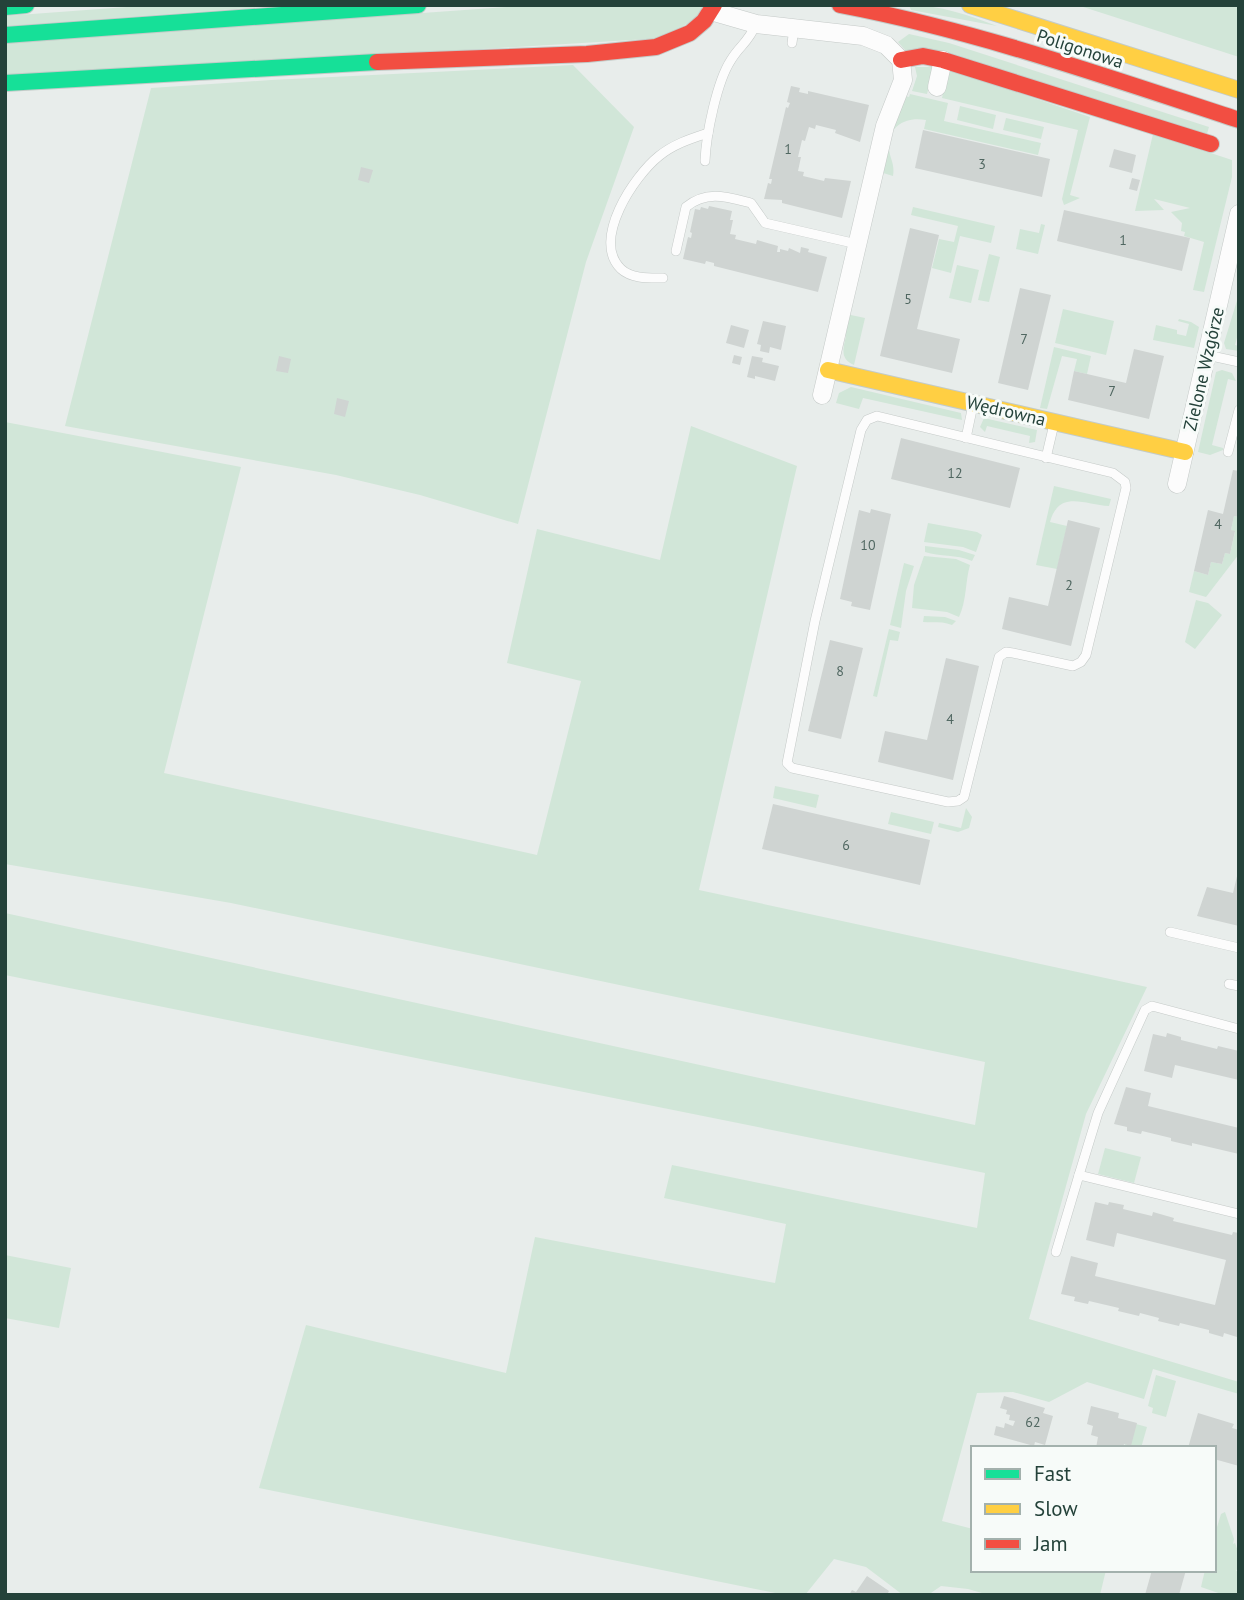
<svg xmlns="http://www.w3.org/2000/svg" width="1244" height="1600" font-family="'PT Sans',sans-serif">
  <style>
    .green { fill: #d1e6d8 }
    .building { fill: #cfd4d2 }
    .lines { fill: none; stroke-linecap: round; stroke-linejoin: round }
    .lane-casing { stroke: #c5cac8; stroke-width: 10 }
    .street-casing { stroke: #c5cac8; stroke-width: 19 }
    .fast-casing { stroke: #c3cbc8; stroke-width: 18 }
    .slow-casing { stroke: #c3cbc8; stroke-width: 18 }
    .jam-casing { stroke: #c3cbc8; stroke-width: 18 }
    .lane { stroke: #fcfcfc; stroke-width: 9 }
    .street { stroke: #fcfcfc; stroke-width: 18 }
    .fast { stroke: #16e098; stroke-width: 16 }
    .slow { stroke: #ffcf43; stroke-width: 16 }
    .jam { stroke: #f24e42; stroke-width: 16 }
    .labels { text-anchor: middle; stroke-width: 6; stroke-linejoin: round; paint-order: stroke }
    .number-label { font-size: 14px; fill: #506761 }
    .street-label { font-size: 18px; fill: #24423a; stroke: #f7fbf9 }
  </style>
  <rect width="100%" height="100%" fill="#e8edeb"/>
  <g class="green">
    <path d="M154 5H289L5 26V16Z"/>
    <path d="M704 5 696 18 664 38 5 78V43L519 6Z"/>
    <path d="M909 5C940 5 968 15 997 26L911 10Z"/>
    <path d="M1077 5H1239V57Z"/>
    <path d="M909 34 949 43 1209 127 1206 137 906 51 898 42Z"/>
    <path d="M573 65 634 127 586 262 518 524 420 495 336 475 65 426 151 88 271 80Z"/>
    <path d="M915 67H934L927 94 912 91 917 76Z"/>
    <path d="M948 69 1090 117 1070 195 1080 198 1064 205 1062 199 1078 130 942 98Z"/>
    <path d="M910 94 948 103 944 121 1041 143 1038 155 924 129 926 120C906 116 887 126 889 149 890 159 895 164 893 176L880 172 888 140 905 96 909 97Z"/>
    <path d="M960 106 996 115 993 129 957 120Z"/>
    <path d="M1006 118 1044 127 1041 139 1003 130Z"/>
    <path d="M1153 134 1232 160V177L1204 292 1193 290 1204 242 1184 236 1185 232 1181 231 1182 223 1171 212 1190 208 1154 199 1164 210 1135 211Z"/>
    <path d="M913 207 995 226 991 243 960 236 951 273 932 268 939 239 954 242 958 226 911 215Z"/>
    <path d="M1041 224 1045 225 1038 254 1016 249 1020 229 1039 233Z"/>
    <path d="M989 254 1000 257 989 302 978 300Z"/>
    <path d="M957 265 979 270 971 303 949 298Z"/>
    <path d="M1239 294V330L1235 345 1239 346V351L1226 349 1224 343Z"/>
    <path d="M1063 309 1114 321 1106 355 1055 343Z"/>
    <path d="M846 314 865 318 854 365C840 359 843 349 846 336L841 335Z"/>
    <path d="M1179 319 1191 322 1199 327 1194 348 1153 340 1156 325 1177 330V334L1186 336 1189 324 1178 321Z"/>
    <path d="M1054 347 1091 356 1087 374 1074 371 1077 359 1062 356 1047 409 1040 408Z"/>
    <path d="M1222 370 1232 373 1236 381 1228 379 1212 445 1223 448V450L1210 455 1198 452 1216 372Z"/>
    <path d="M851 387 961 413 962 420 863 398 859 409 836 403 839 393Z"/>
    <path d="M984 418 1037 430 1035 442 1029 443 1030 436 987 426 985 432 980 427Z"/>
    <path d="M5 422 241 467 164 773 537 855 581 681 507 663 537 529 660 560 691 426 797 466 699 890 1147 987 1086 1114 1029 1319 1239 1382V1394L1153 1369 1144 1399 1087 1382 1049 1402 1013 1392 977 1393 942 1521 973 1529V1570H1106L1100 1595H989L968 1589 941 1586 928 1595H903L866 1567 834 1559 805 1595H785L259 1488 306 1325 506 1373 535 1237 775 1283 786 1224 664 1198 672 1165 977 1228 985 1173 5 975V913L975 1125 985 1062 231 903 5 864Z"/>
    <path d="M1054 486 1111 499 1109 506C1085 505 1059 489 1050 522L1067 526 1057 569 1036 565Z"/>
    <path d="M1234 516 1239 517V554L1206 597 1189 592 1194 571 1208 575 1211 562 1222 564 1225 553 1230 554 1235 532 1231 530Z"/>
    <path d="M928 523 977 532 982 535 976 552 963 547 924 542Z"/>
    <path d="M925 546 959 550 975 555 972 561C956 554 940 557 925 552Z"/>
    <path d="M924 556 956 559 970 565C965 582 967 600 959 617L947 612 912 608 914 585Z"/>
    <path d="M904 563 914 566 906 591 901 628 890 625Z"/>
    <path d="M1196 600 1208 603 1222 615 1195 649 1185 642Z"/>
    <path d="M924 616 945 617 956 621 952 625C942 621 933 623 923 622Z"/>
    <path d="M889 629 900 632 898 641 890 640 877 697 873 696Z"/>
    <path d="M775 786 819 795 816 808 773 798Z"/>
    <path d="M966 808 972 817 969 828 958 832 938 827 939 823 961 828Z"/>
    <path d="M891 812 934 822 931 834 888 824Z"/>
    <path d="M1105 1148 1141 1157 1134 1183 1098 1174Z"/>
    <path d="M5 1255 71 1268 59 1328 5 1318Z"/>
    <path d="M1156 1375 1176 1381 1166 1417 1152 1413 1153 1408 1148 1406Z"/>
    <path d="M1136 1424 1147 1427 1141 1448H1123Z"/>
    <path d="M1225 1512 1234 1539 1233 1544 1235 1543 1239 1554V1569L1236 1570 1239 1575V1595H1224L1201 1587 1205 1570H1214V1537L1221 1514Z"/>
  </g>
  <g class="building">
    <path d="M791 86 800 88 799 92 808 94V91L869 105 860 142 835 133 836 130 816 125 815 129 809 127 805 141 802 140 798 157H801L798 171 804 172 803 176 824 181 825 178 851 181 842 218 782 203V200L764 199 768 183 771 184 772 179H769L786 107 788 108 790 103 787 102Z"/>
    <path d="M923 130 1050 159 1042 197 915 168Z"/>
    <path d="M1114 149 1136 155 1132 173 1109 167Z"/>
    <path d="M361 167 373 170 369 183 358 180Z"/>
    <path d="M1132 178 1140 180 1137 191 1129 189Z"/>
    <path d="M709 206 732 211 730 220H733L730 234 736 235 735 239 756 244 757 240 778 246 777 252H780V249L788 251 789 248 800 253 801 247 809 249 808 252 827 257 818 292 714 266V263L706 261 705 264 683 259 688 237 691 238 692 233 690 232 695 209 700 210 701 207 708 209Z"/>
    <path d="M1064 210 1190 238 1182 271 1057 241Z"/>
    <path d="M910 228 939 235 917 329 960 339 952 373 880 356Z"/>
    <path d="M1020 288 1051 295 1028 390 998 383Z"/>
    <path d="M763 321 786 326 781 350 770 347 769 353 760 351 761 345 757 344Z"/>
    <path d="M731 325 749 330 744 348 726 343Z"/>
    <path d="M1134 349 1164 356 1149 419 1068 400 1074 371 1126 383Z"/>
    <path d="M734 355 742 357 740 365 732 363Z"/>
    <path d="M279 356 291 359 288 373 276 371Z"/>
    <path d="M752 356 763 358 762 362 779 366 775 381 755 376V379L747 377Z"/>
    <path d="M337 398 349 401 345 417 334 414Z"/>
    <path d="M901 438 1020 468 1010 508 891 479Z"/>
    <path d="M1233 470 1239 471V517L1234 516 1231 530 1235 531 1230 554 1225 553 1222 564 1211 562 1208 575 1194 571 1208 510 1223 514Z"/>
    <path d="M871 509 891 514 870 610 851 606 852 602 840 599 859 510 870 513Z"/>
    <path d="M1068 520 1100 528 1071 646 1002 629 1009 597 1048 606Z"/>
    <path d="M830 640 863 648 841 739 808 731Z"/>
    <path d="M946 658 979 666 953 780 878 762 885 731 927 740Z"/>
    <path d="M773 804 930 840 920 885 762 849Z"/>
    <path d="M1238 872 1239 926 1197 916 1207 887 1233 893Z"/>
    <path d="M1167 1033 1181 1037V1040L1217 1049 1218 1046 1239 1051V1080L1175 1065 1172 1078 1144 1071 1153 1034 1166 1037Z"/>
    <path d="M1126 1087 1151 1093 1148 1106 1239 1128V1154L1192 1143V1146L1171 1141V1138L1142 1131 1141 1134 1127 1131V1127L1114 1124Z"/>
    <path d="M1095 1202 1108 1205 1109 1202 1124 1205 1123 1209 1152 1216 1153 1212 1174 1218 1173 1221 1232 1235 1233 1232 1239 1233 1237 1337 1224 1333 1223 1337 1209 1333V1330L1180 1323 1179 1326 1158 1321 1159 1318 1140 1313 1139 1316 1118 1311 1119 1308 1089 1301 1088 1304 1074 1301 1075 1297 1061 1294 1071 1256 1098 1263 1095 1276 1215 1305 1226 1260 1117 1233 1114 1247 1086 1240Z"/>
    <path d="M1004 1396 1045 1408 1043 1413 1053 1416 1045 1445 1035 1442 1034 1446 994 1435 996 1426 1004 1428 1005 1423 1013 1426 1015 1421 1009 1420 1010 1415 1006 1414 1007 1410 1000 1408Z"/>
    <path d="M1091 1406 1119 1413 1118 1418 1137 1423 1131 1446 1124 1444 1123 1448H1096L1098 1437 1091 1435 1093 1426 1087 1424Z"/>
    <path d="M1198 1413 1234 1424 1232 1428 1239 1430V1466L1214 1459V1448H1188Z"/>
    <path d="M1152 1570H1186L1179 1595H1145Z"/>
    <path d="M867 1576 889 1591 887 1595H849L852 1590 856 1592Z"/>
  </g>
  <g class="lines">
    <defs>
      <g id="lane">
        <path d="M792 43 794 28"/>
        <path d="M705 161C706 135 717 81 731 60 740 45 748 43 756 24"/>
        <path d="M676 251 686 207C707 190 727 197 751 203L765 223 857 244"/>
        <path d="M663 278C649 278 632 279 621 269 591 240 634 176 659 156 674 144 690 139 708 133"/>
        <path d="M1207 355 1239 362"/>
        <path d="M877 416 1113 473 1125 482 1126 488 1086 655 1081 662 1073 666 1013 653 1006 652 999 657 964 797 958 801 948 802 792 768 787 763 815 621 861 430 867 420Z"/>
        <path d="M966 438 973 405"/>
        <path d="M1228 452 1239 410"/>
        <path d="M1046 458 1054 424"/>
        <path d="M1170 932 1239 948"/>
        <path d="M1229 984 1239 986"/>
        <path d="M1079 1175 1098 1113 1145 1010 1152 1006 1239 1029"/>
        <path d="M1056 1252 1079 1175 1239 1214"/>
      </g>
      <g id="street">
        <path d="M711 11 756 24 863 36 886 45 901 60 903 80 885 126 822 395"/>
        <path d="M937 87 943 60"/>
        <path d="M1177 484 1239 214"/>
      </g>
      <g id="fast">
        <path d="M5 7 26 5"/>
        <path d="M5 35 418 5"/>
        <path d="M5 83 377 62"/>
      </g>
      <g id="slow">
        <path d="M970 5 1239 90"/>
        <path d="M828 370 1185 452"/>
      </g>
      <g id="jam">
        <path d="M840 5C977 31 1107 77 1239 120"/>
        <path d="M901 60 923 56 943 60 1211 144"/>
        <path d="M377 62 587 54 656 47 690 33 704 21 714 5"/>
      </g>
    </defs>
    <use href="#lane" class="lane-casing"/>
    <use href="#street" class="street-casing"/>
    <use href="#fast" class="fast-casing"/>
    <use href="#slow" class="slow-casing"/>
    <use href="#jam" class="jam-casing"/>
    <use href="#lane" class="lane"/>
    <use href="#street" class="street"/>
    <use href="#fast" class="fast"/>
    <use href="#slow" class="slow"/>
    <use href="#jam" class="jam"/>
  </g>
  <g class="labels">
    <g class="number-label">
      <text x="788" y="154">1</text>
      <text x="982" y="169">3</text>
      <text x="1123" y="245">1</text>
      <text x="908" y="304">5</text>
      <text x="1024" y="344">7</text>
      <text x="1112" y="396">7</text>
      <text x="955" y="478">12</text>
      <text x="1218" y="529">4</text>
      <text x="868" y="550">10</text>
      <text x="1069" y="590">2</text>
      <text x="840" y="676">8</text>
      <text x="950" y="724">4</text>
      <text x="846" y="850">6</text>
      <text x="1033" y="1427">62</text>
    </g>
    <g class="street-label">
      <text transform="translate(1080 49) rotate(18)" y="6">Poligonowa</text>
      <text transform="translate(1204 369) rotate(-77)" y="6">Zielone Wzgórze</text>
      <text transform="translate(1006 411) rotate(13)" y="6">Wędrowna</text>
    </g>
  </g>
  <rect width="1244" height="1600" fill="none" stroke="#24423a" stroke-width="14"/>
  <rect x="971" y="1446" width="245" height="126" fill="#f7fbf9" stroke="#a3b1ad" stroke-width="2"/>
  <rect x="985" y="1469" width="35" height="10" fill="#16e098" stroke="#a3b1ad" stroke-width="2"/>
  <text x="1034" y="1481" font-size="21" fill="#24423a">Fast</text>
  <rect x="985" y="1504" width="35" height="10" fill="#ffcf43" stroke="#a3b1ad" stroke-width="2"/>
  <text x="1034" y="1516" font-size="21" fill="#24423a">Slow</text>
  <rect x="985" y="1539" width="35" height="10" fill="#f24e42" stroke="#a3b1ad" stroke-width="2"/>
  <text x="1034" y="1551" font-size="21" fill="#24423a">Jam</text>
</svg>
